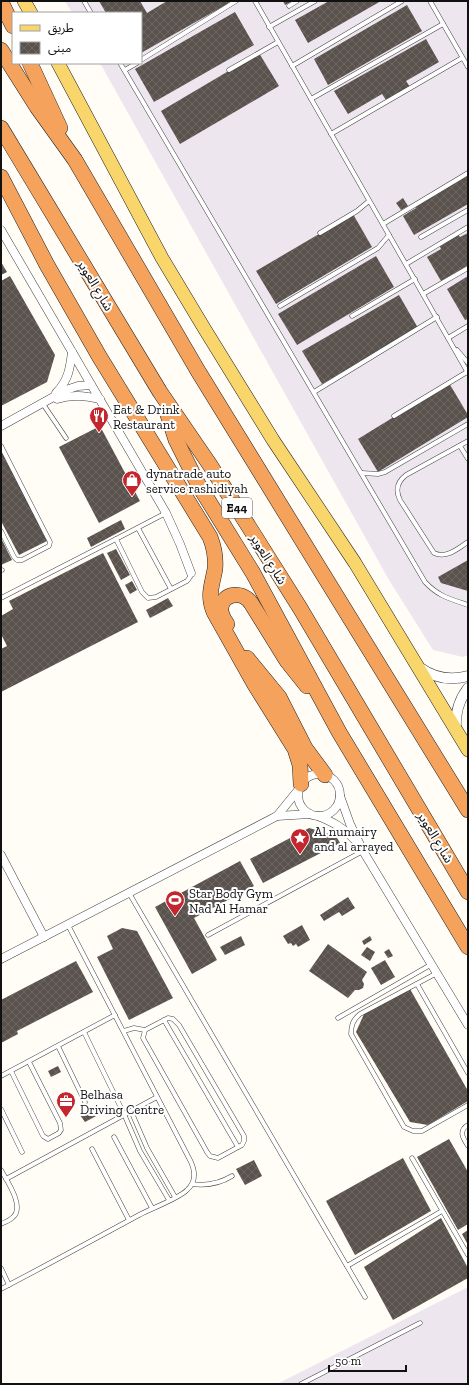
<svg xmlns="http://www.w3.org/2000/svg" width="469" height="1385" font-family="'Zilla Slab','Noto Sans Arabic',serif">
  <style>
    .industrial { fill: #eee6ef }
    .building { fill: url(#building-cross-hatch) }
    .lines { fill: none; stroke-linecap: round; stroke-linejoin: round }
    .service-casing { stroke: #444; stroke-width: 5 }
    .minor-casing { stroke: #444; stroke-width: 9 }
    .tertiary-casing { stroke: #444; stroke-width: 11 }
    .primary-casing { stroke: #222; stroke-width: 14 }
    .motorway-casing { stroke: #222; stroke-width: 16 }
    .service { stroke: #fff; stroke-width: 4 }
    .minor { stroke: #fff; stroke-width: 8 }
    .tertiary { stroke: #fff; stroke-width: 10 }
    .primary { stroke: #f9d66b; stroke-width: 13 }
    .motorway { stroke: #f5a25d; stroke-width: 15 }
    .labels { text-anchor: middle; stroke-width: 4; stroke-linejoin: round; paint-order: stroke }
    .shield { fill: #fff; stroke: #585858; stroke-width: 1 }
    .shield-label { font-size: 12px; font-weight: bold; fill: #111 }
    .street-label { font-size: 13px; fill: #111; stroke: #fff }
    .poi-label { font-size: 13px; fill: #111; stroke: #fff; text-anchor: start }
  </style>
  <defs>
    <pattern id="building-cross-hatch" width="8" height="8" patternUnits="userSpaceOnUse"><rect width="8" height="8" fill="#5a524d"/><path d="M0 0l8 8M0 8l8-8" fill="none" stroke="#6d6662"/></pattern>
  </defs>
  <rect width="100%" height="100%" fill="#fffdf5"/>
  <g class="industrial">
    <path d="M65 1H468V655L463 657 433 650 389 580 100 63H141V13H72Z"/>
    <path d="M468 1287V1384H277Z"/>
  </g>
  <g class="building">
    <path d="M99 1H140L147 13 167 1H228L229 3 141 53V13H106Z"/>
    <path d="M283 1H293L285 5Z"/>
    <path d="M329 1H381L308 43 295 20Z"/>
    <path d="M407 5 422 31 328 85 314 59Z"/>
    <path d="M235 12 254 45 154 102 135 69Z"/>
    <path d="M426 39 439 62 406 81 410 87 386 100 382 94 348 114 334 91Z"/>
    <path d="M259 53 279 86 180 144 161 111Z"/>
    <path d="M468 174V204L414 235 403 216 416 208 414 205Z"/>
    <path d="M403 198 408 206 401 210 396 203Z"/>
    <path d="M353 214 372 247 276 304 256 271Z"/>
    <path d="M468 233V265L441 281 427 257 441 249 439 245 458 234 460 237Z"/>
    <path d="M376 256 394 287 297 345 278 314Z"/>
    <path d="M1 262 7 272 1 275Z"/>
    <path d="M10 276 55 355 47 382 1 406V281Z"/>
    <path d="M468 276V319L465 320 447 289Z"/>
    <path d="M399 295 418 328 322 384 302 351Z"/>
    <path d="M449 383 468 415V417L378 472 358 439Z"/>
    <path d="M100 426 140 501 99 523 59 447Z"/>
    <path d="M1 449 47 541 19 555 1 521Z"/>
    <path d="M121 520 125 529 91 547 87 538Z"/>
    <path d="M1 538 12 560 1 565Z"/>
    <path d="M116 549 130 575 121 580 107 553Z"/>
    <path d="M103 553 138 622 1 692V649L7 646 1 634V616L13 609 9 601Z"/>
    <path d="M468 560V591L441 583 438 577Z"/>
    <path d="M132 581 137 590 130 594 125 585Z"/>
    <path d="M168 598 173 606 150 618 146 610Z"/>
    <path d="M309 828 336 836 340 843 263 883 250 859Z"/>
    <path d="M240 861 254 886 194 918 217 960 192 974 155 907Z"/>
    <path d="M348 897 355 908 342 916 339 912 324 921 320 915Z"/>
    <path d="M302 925 310 940 298 947 296 944 293 946 291 943 288 944 283 936Z"/>
    <path d="M122 928 137 931 173 998 129 1020 97 957 113 949 107 936Z"/>
    <path d="M241 936 245 945 225 955 220 947Z"/>
    <path d="M370 936 372 940 364 945 362 941Z"/>
    <path d="M328 944 367 972 362 980 364 984 363 988 359 990H355L348 998 309 971Z"/>
    <path d="M367 947 375 952 370 961 361 955Z"/>
    <path d="M389 949 393 956 388 958 384 952Z"/>
    <path d="M385 960 395 977 381 985 371 968Z"/>
    <path d="M76 961 93 992 17 1031 18 1034 1 1043V1000Z"/>
    <path d="M410 989 468 1091V1101L428 1125 410 1122 356 1032 364 1014Z"/>
    <path d="M58 1066 61 1072 51 1077 48 1071Z"/>
    <path d="M96 1106 100 1114 85 1122 80 1115Z"/>
    <path d="M449 1139 468 1172V1224L458 1230 417 1157Z"/>
    <path d="M403 1158 431 1211 355 1255 326 1201Z"/>
    <path d="M254 1160 262 1176 245 1185 236 1169Z"/>
    <path d="M441 1218 468 1268V1278L393 1320 364 1267Z"/>
    <path d="M468 1230V1245L462 1234Z"/>
  </g>
  <g class="lines">
    <defs>
      <g id="service">
        <path d="M84 1 91 13"/>
        <path d="M255 1 468 373"/>
        <path d="M430 1 468 67"/>
        <path d="M289 6 297 1"/>
        <path d="M269 27 315 1"/>
        <path d="M141 60 236 1"/>
        <path d="M120 63 425 582C438 596 450 599 468 605"/>
        <path d="M292 66 402 1"/>
        <path d="M125 70 137 63"/>
        <path d="M229 70 278 42"/>
        <path d="M311 99 443 24"/>
        <path d="M331 134 462 58"/>
        <path d="M383 224 468 173"/>
        <path d="M320 233 357 211 369 201"/>
        <path d="M421 237 468 210"/>
        <path d="M406 264 468 227"/>
        <path d="M423 294 468 268"/>
        <path d="M280 306 378 248 389 235"/>
        <path d="M352 316 415 279"/>
        <path d="M448 338 468 326"/>
        <path d="M457 350 468 363"/>
        <path d="M314 392 437 317"/>
        <path d="M43 404 66 438"/>
        <path d="M394 416 467 372"/>
        <path d="M468 441 406 475C397 482 395 490 400 500L434 553C447 559 458 548 468 542"/>
        <path d="M1 446 50 542 49 546 45 548 22 560H17L14 557 1 531"/>
        <path d="M460 446 468 459"/>
        <path d="M362 473 378 474 385 472 468 424"/>
        <path d="M166 513 116 539 142 592 148 598 156 597 187 581 190 577 191 573"/>
        <path d="M138 528 171 589"/>
        <path d="M1 570H2"/>
        <path d="M1 598 116 539"/>
        <path d="M129 893 365 1297"/>
        <path d="M208 935 363 851"/>
        <path d="M437 973 360 1014C353 1020 351 1025 351 1034L404 1127 413 1131H422L468 1105"/>
        <path d="M417 984 468 1073"/>
        <path d="M168 1018 173 1019 179 1025 244 1136V1141L242 1145 218 1158 210 1156 207 1152 143 1038 145 1030Z"/>
        <path d="M338 1018 432 964"/>
        <path d="M164 1020 238 1147"/>
        <path d="M124 1031 134 1028 145 1030"/>
        <path d="M84 1032 124 1114 140 1151 169 1200"/>
        <path d="M58 1046 85 1102"/>
        <path d="M11 1071 43 1136 48 1139 59 1133 61 1130 60 1123 29 1062"/>
        <path d="M1 1076 115 1015"/>
        <path d="M1 1109 22 1152"/>
        <path d="M131 1111 147 1148 175 1197"/>
        <path d="M468 1125C458 1131 463 1138 468 1146"/>
        <path d="M114 1137 152 1208"/>
        <path d="M92 1149 129 1220"/>
        <path d="M412 1158 468 1255"/>
        <path d="M1 1170C7 1181 26 1208 12 1218 9 1221 5 1222 1 1224"/>
        <path d="M6 1179 157 1097"/>
        <path d="M192 1184C207 1186 219 1184 232 1176"/>
        <path d="M347 1266 442 1211"/>
        <path d="M1 1268 9 1285"/>
        <path d="M1 1289C47 1265 93 1240 139 1215 150 1209 180 1198 187 1190 196 1182 195 1171 191 1162L68 925"/>
        <path d="M301 1384 420 1323"/>
      </g>
      <g id="minor">
        <path d="M1 230 166 513 180 544 191 573"/>
        <path d="M56 393C68 381 70 369 72 352"/>
        <path d="M57 399C72 394 85 396 100 399"/>
        <path d="M1 426 66 390 78 386 91 385"/>
        <circle cx="319" cy="795" r="21"/>
        <path d="M340 796 350 824 363 851 468 1025"/>
        <path d="M277 816 310 814"/>
        <path d="M318 816C333 822 344 828 355 840"/>
        <path d="M1 855 44 937"/>
        <path d="M1 959 277 816 299 789"/>
      </g>
      <g id="tertiary">
        <path d="M419 667C434 678 450 681 468 676"/>
        <path d="M456 729C455 714 458 701 468 688"/>
      </g>
      <g id="primary">
        <path d="M24 1 31 13"/>
        <path d="M58 63 162 258 204 328 273 440 355 563 468 750"/>
      </g>
      <g id="motorway">
        <path d="M1 2 13 26"/>
        <path d="M1 50 37 107 75 160 198 371 468 810"/>
        <path d="M30 63 60 128"/>
        <path d="M1 128 160 392 210 465 300 608 468 892"/>
        <path d="M1 177 47 265 99 356 210 537C214 547 216 558 215 569 212 586 207 595 214 612L255 685 295 749 300 765 301 784"/>
        <path d="M167 412 176 440 198 484 253 573 339 732 468 947"/>
        <path d="M227 624C224 620 222 616 221 612 219 594 241 589 251 603L287 661 307 686"/>
        <path d="M247 658 279 697 305 748 325 775"/>
      </g>
    </defs>
    <use href="#service" class="service-casing"/>
    <use href="#minor" class="minor-casing"/>
    <use href="#tertiary" class="tertiary-casing"/>
    <use href="#primary" class="primary-casing"/>
    <use href="#motorway" class="motorway-casing"/>
    <use href="#service" class="service"/>
    <use href="#minor" class="minor"/>
    <use href="#tertiary" class="tertiary"/>
    <use href="#primary" class="primary"/>
    <use href="#motorway" class="motorway"/>
  </g>
  <defs>
    <symbol id="restaurant-pin" viewBox="-11 -11 22 30"><path d="M0 17L-7.5 6A9.5 9.5 0 1 1 7.5 6Z" fill="#c4262e" stroke="#fff"/><path d="M-5-6h1v4h1v-4h1v4h1v-4h1v5L-1.5 .5V6h-2V.5L-5-1ZM5-6V6H3V1.5H1.5Q1.5-4 5-6Z" fill="#fff"/></symbol>
    <symbol id="shop-pin" viewBox="-11 -11 22 30"><path d="M0 17L-7.5 6A9.5 9.5 0 1 1 7.5 6Z" fill="#c4262e" stroke="#fff"/><path d="M-5-2.5h2.3a2.7 3.5 0 0 1 5.4 0H5L5.5 6h-11ZM-1.5-2.5h3a1.5 2.3 0 0 0-3 0Z" fill="#fff"/></symbol>
    <symbol id="sight-pin" viewBox="-11 -11 22 30"><path d="M0 17L-7.5 6A9.5 9.5 0 1 1 7.5 6Z" fill="#c4262e" stroke="#fff"/><path d="M0-6L1.8-2.2L6-1.7L2.9 1.2L3.7 5.4L0 3.3L-3.7 5.4L-2.9 1.2L-6-1.7L-1.8-2.2Z" fill="#fff"/></symbol>
    <symbol id="stadium-pin" viewBox="-11 -11 22 30"><path d="M0 17L-7.5 6A9.5 9.5 0 1 1 7.5 6Z" fill="#c4262e" stroke="#fff"/><path d="M0-5a6.5 5 0 1 0 0 10a6.5 5 0 1 0 0-10ZM-3.5-1.8h7v3.6h-7Z" fill="#fff"/></symbol>
    <symbol id="office-pin" viewBox="-11 -11 22 30"><path d="M0 17L-7.5 6A9.5 9.5 0 1 1 7.5 6Z" fill="#c4262e" stroke="#fff"/><path d="M-6-3h4V-5.5h4V-3h4V5H-6ZM-1-4.5V-3h2v-1.5ZM-6 0V1H6V0Z" fill="#fff"/></symbol>
  </defs>
  <g fill-rule="evenodd">
    <use href="#restaurant-pin" x="88" y="405" width="22" height="30"/>
    <use href="#shop-pin" x="121" y="469" width="22" height="30"/>
    <use href="#sight-pin" x="289" y="827" width="22" height="30"/>
    <use href="#stadium-pin" x="164" y="889" width="22" height="30"/>
    <use href="#office-pin" x="55" y="1090" width="22" height="30"/>
  </g>
  <g class="labels">
    <rect class="shield" x="222" y="498" width="30" height="20" rx="3"/>
    <g class="shield-label">
      <text x="237" y="512">E44</text>
    </g>
    <g class="street-label">
      <text transform="translate(96 285) rotate(59)" y="5">شارع العوير</text>
      <text transform="translate(269 559) rotate(58)" y="5">شارع العوير</text>
      <text transform="translate(436 837) rotate(59)" y="5">شارع العوير</text>
    </g>
    <g class="poi-label">
      <text x="113" y="414">Eat &amp; Drink<tspan x="113" dy="15">Restaurant</tspan></text>
      <text x="146" y="478">dynatrade auto<tspan x="146" dy="15">service rashidiyah</tspan></text>
      <text x="314" y="836">Al numairy<tspan x="314" dy="15">and al arrayed</tspan></text>
      <text x="189" y="898">Star Body Gym<tspan x="189" dy="15">Nad Al Hamar</tspan></text>
      <text x="80" y="1099">Belhasa<tspan x="80" dy="15">Driving Centre</tspan></text>
    </g>
  </g>
  <rect width="469" height="1385" fill="none" stroke="#111111" stroke-width="4"/>
  <rect x="12" y="12" width="130" height="52" fill="#ffffff" stroke="#a0a0a0"/>
  <rect x="20" y="25" width="20" height="6" fill="#f9d66b" stroke="#a0a0a0"/>
  <text x="48" y="32" font-size="12" fill="#111111">طريق</text>
  <rect x="20" y="42" width="20" height="12" fill="url(#building-cross-hatch)" stroke="#a0a0a0"/>
  <text x="48" y="52" font-size="12" fill="#111111">مبنى</text>
  <path d="M329 1365v6h77v-6" fill="none" stroke="#111111" stroke-width="2"/>
  <text x="335" y="1365" font-size="12" fill="#111111" stroke="#ffffff" stroke-width="3" paint-order="stroke">50 m</text>
</svg>
